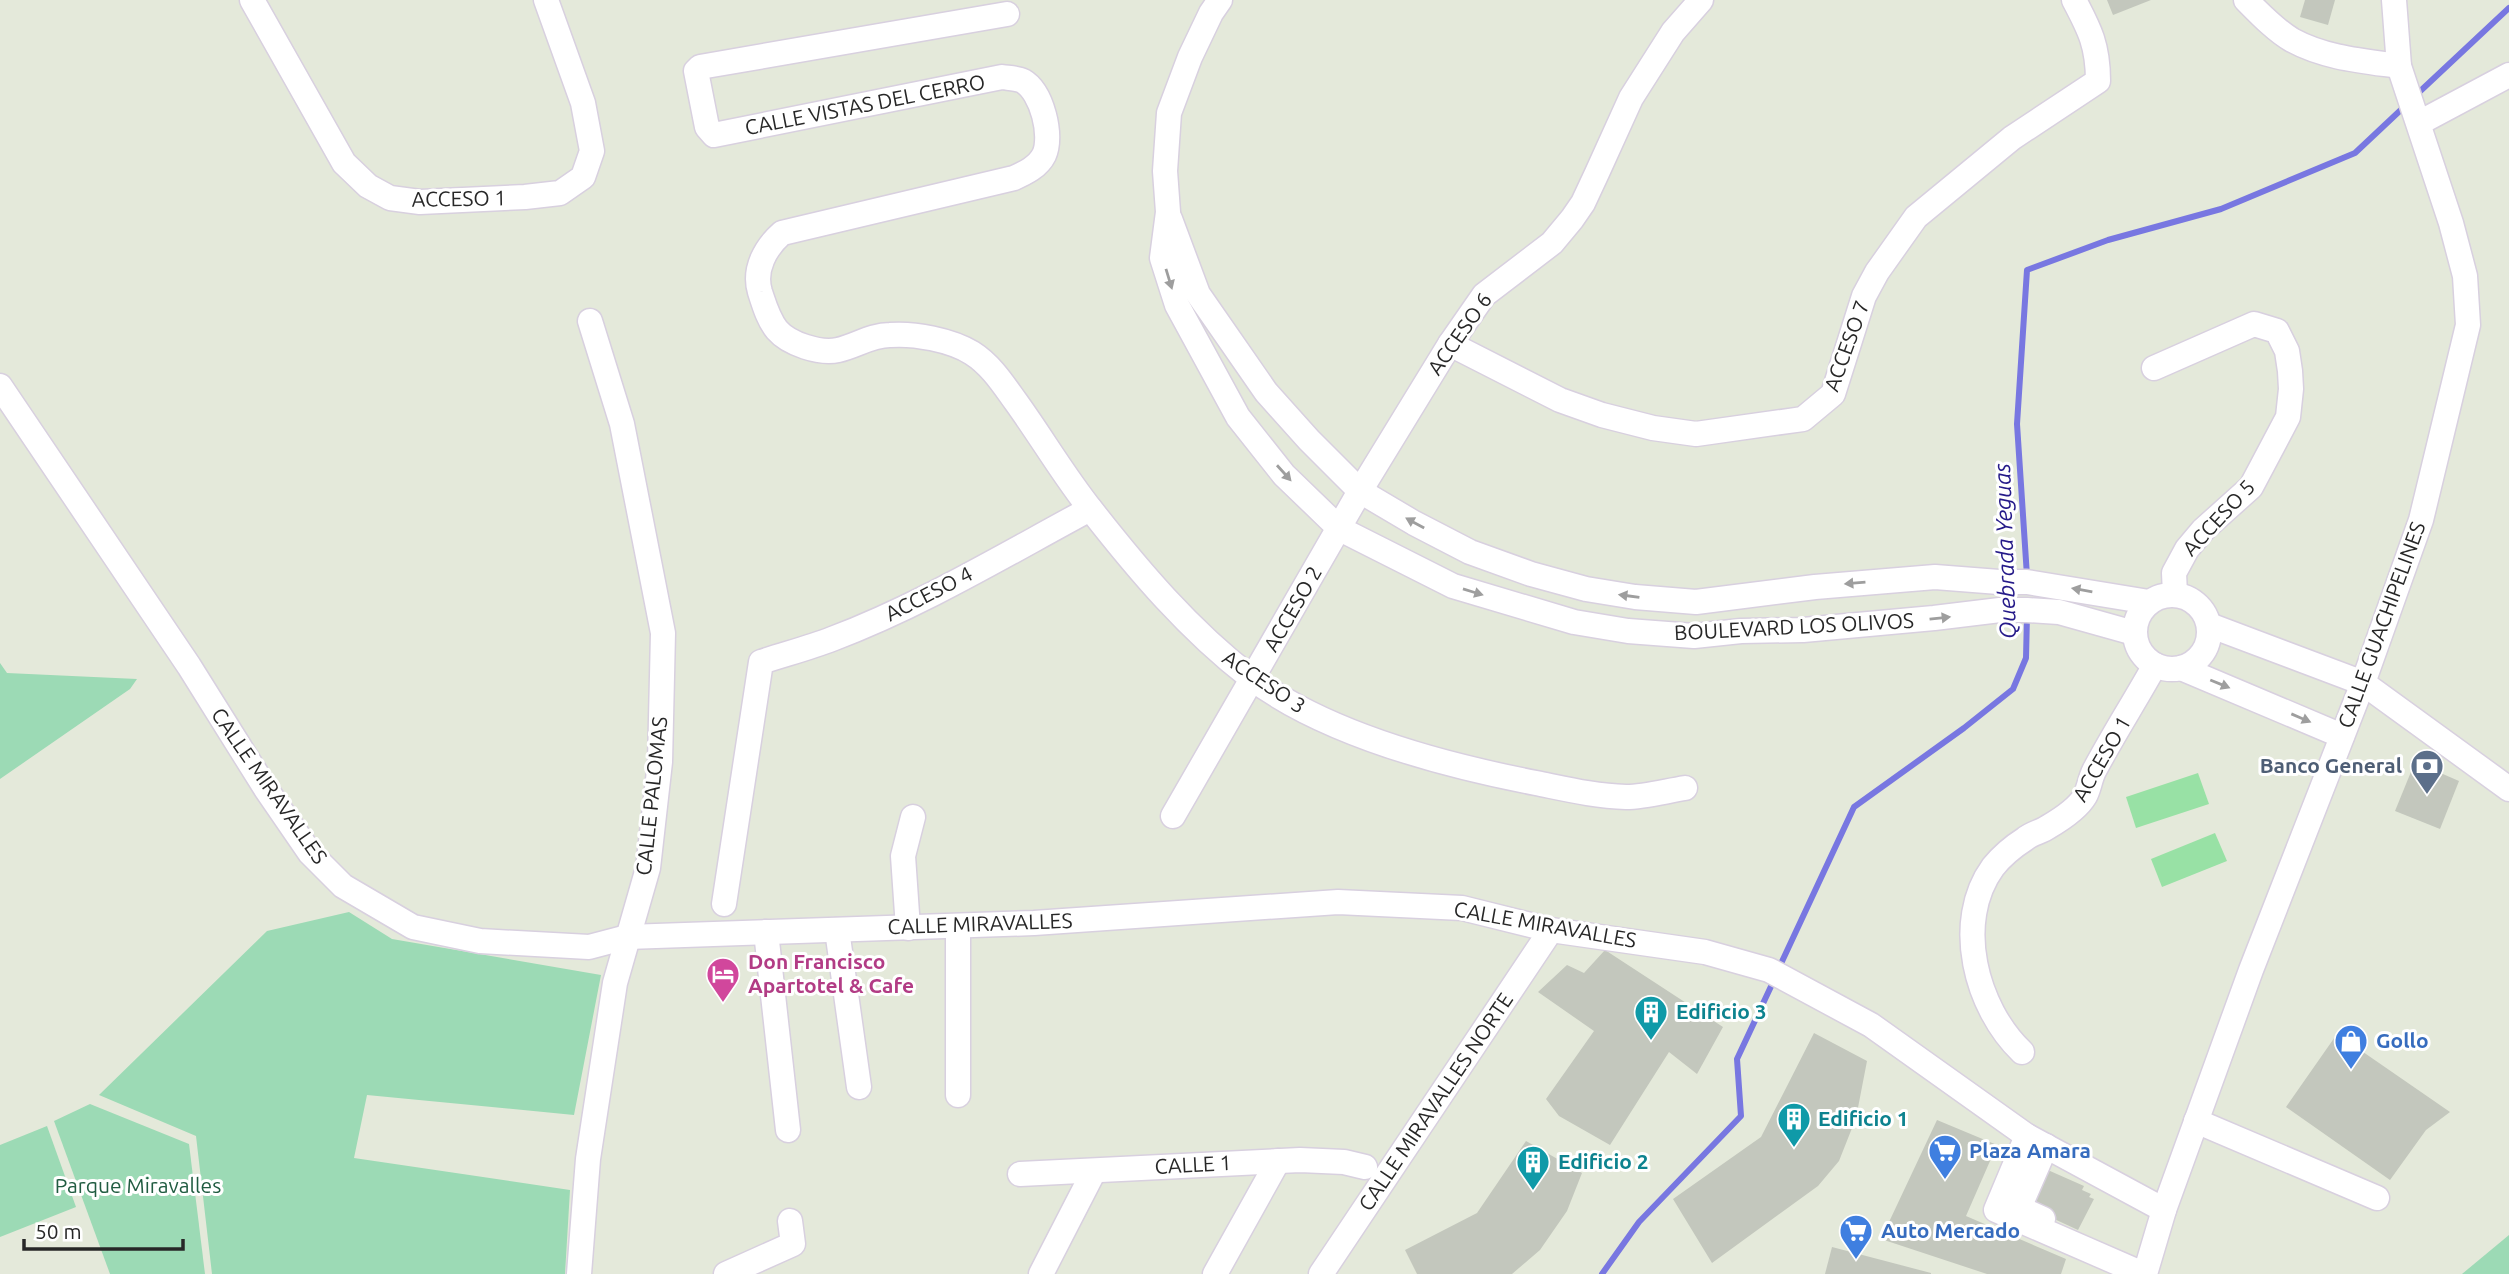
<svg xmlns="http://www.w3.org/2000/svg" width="2509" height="1274" font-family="Ubuntu,sans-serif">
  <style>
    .green { fill: #9cdab5 }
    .pitch { fill: #98e1a5 }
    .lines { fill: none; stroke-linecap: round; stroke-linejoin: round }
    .stream { stroke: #7877e1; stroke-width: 6 }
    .building { fill: #c3c7bd }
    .minor-casing { stroke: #d8d0df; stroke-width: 27 }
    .minor { stroke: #fff; stroke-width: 24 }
    .oneway { fill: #9e9e9e }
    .labels { text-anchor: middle; stroke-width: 6; stroke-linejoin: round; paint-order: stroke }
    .street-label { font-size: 21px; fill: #272727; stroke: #fff }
    .service-label { font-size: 21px; font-weight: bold; fill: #4e5e75; stroke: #fff; text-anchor: end }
    .hotel-label { font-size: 21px; font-weight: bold; fill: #b23c85; stroke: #fff; text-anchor: start }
    .culture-label { font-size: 21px; font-weight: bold; fill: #0d838f; stroke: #fff; text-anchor: start }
    .shop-label { font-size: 21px; font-weight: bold; fill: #366cbe; stroke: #fff; text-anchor: start }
    .park-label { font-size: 21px; fill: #205c41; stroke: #fff }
    .water-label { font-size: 23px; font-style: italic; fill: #251a89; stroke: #fff }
  </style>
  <rect width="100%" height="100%" fill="#e4e9da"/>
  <g class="green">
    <path d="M0 663 7 673 137 679 130 689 0 779Z"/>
    <path d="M349 912 392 939 601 975 574 1115 367 1095 354 1158 570 1190 565 1274H212L196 1136 99 1095 267 931Z"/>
    <path d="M90 1104 189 1144 205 1274H110L54 1121Z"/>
    <path d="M47 1126 76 1207 0 1237V1145Z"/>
    <path d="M2509 1235V1274H2462Z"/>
  </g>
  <g class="pitch">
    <path d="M2198 773 2209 804 2136 828 2126 797Z"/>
    <path d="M2215 833 2227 861 2162 887 2151 859Z"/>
  </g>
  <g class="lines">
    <g class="stream">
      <path d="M2415 96 2509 8"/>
      <path d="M2027 576 2017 424 2027 270 2108 240 2221 209 2355 153 2405 106"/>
      <path d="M1778 970 1854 807 1964 728 2013 689 2026 658 2027 615"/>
      <path d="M1602 1274 1639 1222 1741 1116 1737 1059 1774 980"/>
    </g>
  </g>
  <g class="building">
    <path d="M2107 0H2151L2113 15Z"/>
    <path d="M2305 0H2335L2328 25 2300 17Z"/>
    <path d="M2415 762 2459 781 2440 829 2395 811Z"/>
    <path d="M1605 950 1723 1027 1697 1074 1669 1052 1610 1145 1559 1116 1546 1099 1594 1031 1538 992 1567 965 1584 973Z"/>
    <path d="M1814 1033 1867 1061 1856 1118 1839 1161 1818 1186 1712 1263 1673 1199 1761 1137Z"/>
    <path d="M2337 1034 2450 1112 2426 1130 2390 1180 2286 1107Z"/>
    <path d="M1937 1120 1997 1145 1966 1216 2066 1259 2061 1274H1987L1881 1239Z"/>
    <path d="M1526 1141 1582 1173 1567 1211 1540 1250 1512 1274H1417L1405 1250 1477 1213Z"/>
    <path d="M2041 1167 2084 1186 2082 1190 2091 1194 2089 1197 2094 1199 2078 1230 2024 1205Z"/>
    <path d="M1832 1247 1931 1273V1274H1825Z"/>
  </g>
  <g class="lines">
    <defs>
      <g id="minor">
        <path d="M252 0 344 163 368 186 390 198 420 202 525 197 560 193 583 177 592 151 583 103 546 0"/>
        <path d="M1220 0 1211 13 1190 57 1169 113 1165 171 1168 212 1162 258 1177 305 1238 417 1284 475 1340 529 1453 586 1574 622 1628 631 1694 636 1741 631 1803 630 1934 618 2000 610H2027L2059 612 2134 633"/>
        <path d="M2246 0C2260 14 2275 30 2292 40 2325 58 2363 61 2399 66"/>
        <path d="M1007 14 700 67 696 71 707 127 714 135 1002 77C1008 78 1017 78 1023 81 1042 92 1053 136 1044 155 1038 167 1025 173 1014 178L782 233C766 247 753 269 760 292 764 304 768 319 777 330 789 344 820 354 838 350 856 346 871 335 890 335 914 333 951 340 972 353 991 365 1003 384 1016 402 1042 438 1064 476 1092 511 1139 571 1189 630 1250 677 1325 734 1443 765 1536 783 1566 789 1595 796 1626 797 1645 797 1666 791 1685 788"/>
        <path d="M2419 123 2509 75"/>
        <path d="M1170 219 1198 294 1266 392 1309 440 1360 491 1414 523 1470 552 1531 574 1586 589 1635 597 1696 602 1815 587 1935 577 1999 582H2027L2149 602"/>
        <path d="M1450 344 1560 400 1602 415 1653 428 1696 434 1803 419 1833 394 1864 296 1877 272 1916 217 2012 138 2098 81C2098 46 2090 30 2074 0"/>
        <path d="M2154 368 2254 324 2277 331 2287 351 2290 371 2291 389 2288 417 2251 487 2203 530 2187 549 2174 573 2175 594"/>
        <path d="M0 386 189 666 266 789 310 853 343 886 413 927 480 941 589 947 627 937 1034 923 1338 902 1462 908 1551 930 1705 952 1769 970 1871 1025 2027 1136 2164 1210"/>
        <circle cx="2172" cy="632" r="37"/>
        <path d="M2209 625 2363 683 2509 789"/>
        <path d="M2181 668 2342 736"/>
        <path d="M1173 816 1360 491 1450 344 1484 295 1552 243 1572 219 1583 203 1597 173 1631 98 1673 32 1701 0"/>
        <path d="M724 904 761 662C785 654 809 648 832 639 922 605 1006 554 1090 509"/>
        <path d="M958 926V1095"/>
        <path d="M908 928 903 856 913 817"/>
        <path d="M837 930 859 1087"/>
        <path d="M766 932 788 1130"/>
        <path d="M2022 1052C1976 1008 1953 922 1993 867 2001 857 2014 846 2025 839 2032 833 2041 832 2048 827 2060 820 2078 808 2085 796 2089 789 2090 779 2094 771 2113 735 2135 701 2155 665"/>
        <path d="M2196 1121 2377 1198"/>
        <path d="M2027 1136 1996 1210 2143 1274"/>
        <path d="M1020 1174 1300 1160 1344 1162 1365 1167"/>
        <path d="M2043 1219 2019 1208 2046 1146"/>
        <path d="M579 1274 588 1159 615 983 648 868 660 762 663 633 622 424 590 321"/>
        <path d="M726 1274 793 1244 790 1221"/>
        <path d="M1041 1274 1094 1171"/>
        <path d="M1215 1274 1278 1161"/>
        <path d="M1321 1274 1551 930"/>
        <path d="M2145 1274 2164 1210 2251 970 2363 683 2421 520 2468 325 2465 276 2451 223 2399 66 2394 0"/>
      </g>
    </defs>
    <use href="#minor" class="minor-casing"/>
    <use href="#minor" class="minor"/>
  </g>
  <defs><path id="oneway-solid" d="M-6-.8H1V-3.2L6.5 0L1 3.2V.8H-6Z" transform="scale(1.75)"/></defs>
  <g class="oneway">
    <use href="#oneway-solid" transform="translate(1169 279) rotate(73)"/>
    <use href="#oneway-solid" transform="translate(1284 473) rotate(48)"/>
    <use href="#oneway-solid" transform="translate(1415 523) rotate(-151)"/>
    <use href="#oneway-solid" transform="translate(1855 583) rotate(175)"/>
    <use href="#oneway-solid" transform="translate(2082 590) rotate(-170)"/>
    <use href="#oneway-solid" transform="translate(1473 592) rotate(17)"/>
    <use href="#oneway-solid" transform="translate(1629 596) rotate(-172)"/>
    <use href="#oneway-solid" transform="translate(1940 618) rotate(-6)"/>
    <use href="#oneway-solid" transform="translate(2220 684) rotate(22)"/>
    <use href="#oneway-solid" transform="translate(2301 718) rotate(23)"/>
  </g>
  <defs>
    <symbol id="bank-pin" viewBox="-11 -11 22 30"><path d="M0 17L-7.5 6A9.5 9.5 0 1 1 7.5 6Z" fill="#5c6f8a" stroke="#fff"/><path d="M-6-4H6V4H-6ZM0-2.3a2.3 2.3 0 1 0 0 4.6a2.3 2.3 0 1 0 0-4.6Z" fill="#fff"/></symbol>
    <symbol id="hotel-pin" viewBox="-11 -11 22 30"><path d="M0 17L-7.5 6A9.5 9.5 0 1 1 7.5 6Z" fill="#d1479c" stroke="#fff"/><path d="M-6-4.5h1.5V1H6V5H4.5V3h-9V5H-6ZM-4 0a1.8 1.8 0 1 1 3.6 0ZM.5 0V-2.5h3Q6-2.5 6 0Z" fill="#fff"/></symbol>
    <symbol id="building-pin" viewBox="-11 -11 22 30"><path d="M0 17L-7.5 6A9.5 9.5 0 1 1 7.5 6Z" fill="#0f9aa8" stroke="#fff"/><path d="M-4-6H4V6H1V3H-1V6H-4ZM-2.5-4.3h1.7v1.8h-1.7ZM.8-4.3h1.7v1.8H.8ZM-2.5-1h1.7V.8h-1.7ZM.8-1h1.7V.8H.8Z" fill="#fff"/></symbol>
    <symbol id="shop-pin" viewBox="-11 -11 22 30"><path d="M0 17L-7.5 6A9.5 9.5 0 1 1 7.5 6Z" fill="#3f7fe0" stroke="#fff"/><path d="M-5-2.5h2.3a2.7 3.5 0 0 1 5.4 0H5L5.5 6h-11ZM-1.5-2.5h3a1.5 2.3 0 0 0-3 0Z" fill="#fff"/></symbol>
    <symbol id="supermarket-pin" viewBox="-11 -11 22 30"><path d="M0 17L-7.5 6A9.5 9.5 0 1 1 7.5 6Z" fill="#3f7fe0" stroke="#fff"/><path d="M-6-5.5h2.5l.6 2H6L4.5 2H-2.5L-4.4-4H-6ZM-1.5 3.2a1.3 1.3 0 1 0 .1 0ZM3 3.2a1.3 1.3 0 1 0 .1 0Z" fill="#fff"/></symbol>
  </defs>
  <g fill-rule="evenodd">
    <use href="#bank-pin" x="2408" y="747" width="38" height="52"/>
    <use href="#hotel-pin" x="704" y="955" width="38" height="52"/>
    <use href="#building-pin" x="1632" y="993" width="38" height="52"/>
    <use href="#shop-pin" x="2332" y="1022" width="38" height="52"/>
    <use href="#building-pin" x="1775" y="1100" width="38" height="52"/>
    <use href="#supermarket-pin" x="1926" y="1132" width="38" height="52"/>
    <use href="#building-pin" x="1514" y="1143" width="38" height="52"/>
    <use href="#supermarket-pin" x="1837" y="1212" width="38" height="52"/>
  </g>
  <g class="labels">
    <g class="street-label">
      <text transform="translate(865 105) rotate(-11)" y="7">CALLE VISTAS DEL CERRO</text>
      <text transform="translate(459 199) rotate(-1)" y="7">ACCESO 1</text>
      <text transform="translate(1460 334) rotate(-55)" y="7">ACCESO 6</text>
      <text transform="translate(1847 346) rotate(-70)" y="7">ACCESO 7</text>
      <text transform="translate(2219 518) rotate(-47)" y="7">ACCESO 5</text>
      <text transform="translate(929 594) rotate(-27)" y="7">ACCESO 4</text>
      <text transform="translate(1293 609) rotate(-60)" y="7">ACCESO 2</text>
      <text transform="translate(2382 625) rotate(-70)" y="7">CALLE GUACHIPELINES</text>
      <text transform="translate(1794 627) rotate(-3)" y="7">BOULEVARD LOS OLIVOS</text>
      <text transform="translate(1264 682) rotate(34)" y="7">ACCESO 3</text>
      <text transform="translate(2102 759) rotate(-60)" y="7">ACCESO 1</text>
      <text transform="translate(269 786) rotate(55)" y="7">CALLE MIRAVALLES</text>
      <text transform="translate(652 796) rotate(-84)" y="7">CALLE PALOMAS</text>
      <text transform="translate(980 924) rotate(-2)" y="7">CALLE MIRAVALLES</text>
      <text transform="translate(1545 925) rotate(10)" y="7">CALLE MIRAVALLES</text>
      <text transform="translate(1436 1102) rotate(-56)" y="7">CALLE MIRAVALLES NORTE</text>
      <text transform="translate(1193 1165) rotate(-3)" y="7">CALLE 1</text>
    </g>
    <g class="service-label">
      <text x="2402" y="773">Banco General</text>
    </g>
    <g class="hotel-label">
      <text x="748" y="969">Don Francisco<tspan x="748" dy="24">Apartotel &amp; Cafe</tspan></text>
    </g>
    <g class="culture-label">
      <text x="1676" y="1019">Edificio 3</text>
      <text x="1818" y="1126">Edificio 1</text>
      <text x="1558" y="1169">Edificio 2</text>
    </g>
    <g class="shop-label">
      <text x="2376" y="1048">Gollo</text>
      <text x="1969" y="1158">Plaza Amara</text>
      <text x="1881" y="1238">Auto Mercado</text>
    </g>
    <g class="park-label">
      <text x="138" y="1193">Parque Miravalles</text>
    </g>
    <g class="water-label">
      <text transform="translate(2005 551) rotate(-92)" y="8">Quebrada Yeguas</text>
    </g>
  </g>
  <path d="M24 1239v10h159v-10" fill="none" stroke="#272727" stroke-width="3.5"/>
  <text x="35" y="1239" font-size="21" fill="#272727" stroke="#ffffff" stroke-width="5" paint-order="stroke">50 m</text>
</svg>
